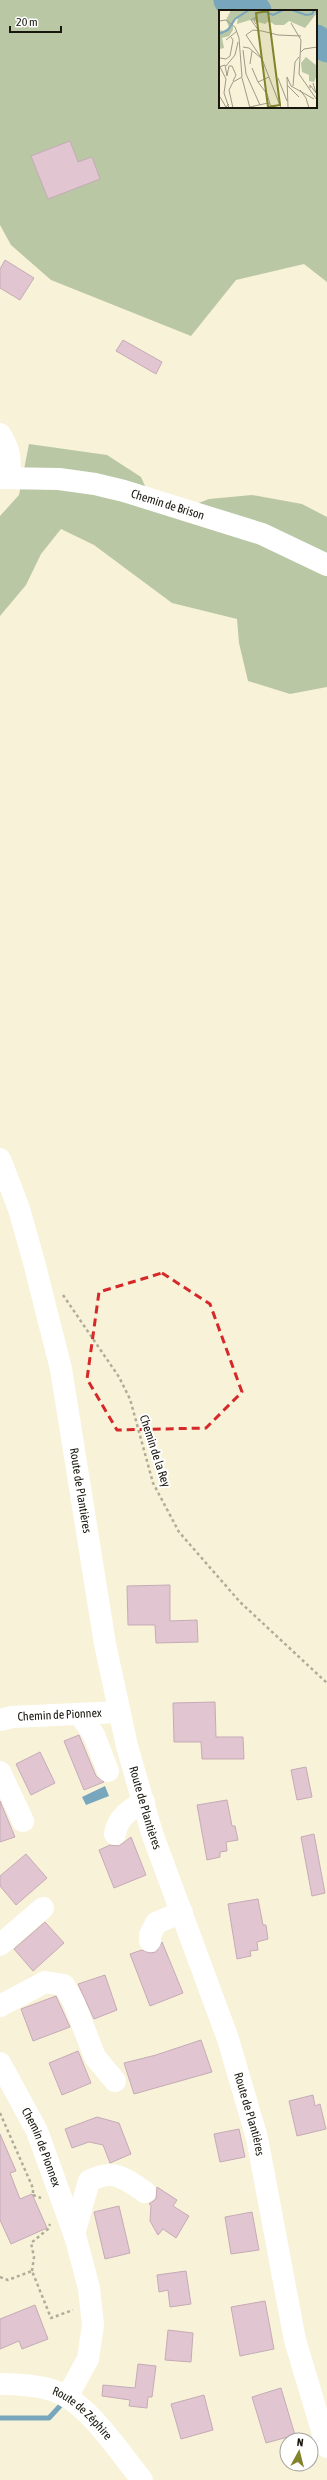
<svg xmlns="http://www.w3.org/2000/svg" width="327" height="2480" font-family="'Asap Condensed',sans-serif">
  <style>
    .green { fill: #b9c7a4; fill-rule: evenodd }
    .water { fill: #78a6bd }
    .lines { fill: none; stroke-linecap: round; stroke-linejoin: round }
    .stream { stroke: #78a6bd; stroke-width: 5 }
    .river { stroke: #78a6bd; stroke-width: 31 }
    .building { fill: #e1c6d1; stroke: #c5abb6 }
    .path { stroke: #b0ac98; stroke-width: 2.5; stroke-dasharray: 3 3; stroke-linecap: butt }
    .minor { stroke: #fff; stroke-width: 22 }
    .marked { fill: none; stroke: #d62828; stroke-width: 3; stroke-dasharray: 8 5; stroke-linejoin: round }
    .labels { text-anchor: middle; stroke-width: 4; stroke-linejoin: round; paint-order: stroke }
    .street-label { font-size: 12px; fill: #18160d; stroke: #fff }
    .inset-river { fill: none; stroke: #78a6bd; stroke-width: 2 }
    .inset-road { fill: none; stroke: #9e9a87; stroke-width: 1 }
    .view { fill: #83832c; fill-opacity: 0.15; stroke: #83832c; stroke-width: 2 }
    .inset-edge { fill: none; stroke: #18160d; stroke-width: 2 }
  </style>
  <rect width="100%" height="100%" fill="#f8f2d9"/>
  <g class="green">
    <path d="M0 0H327V282L304 264 236 280 191 336 51 280 11 245 0 225ZM220 11H316V107H220Z"/>
    <path d="M29 444 107 455 141 477 149 495 196 504 209 499 252 495 302 504 327 517V687L290 694 248 681 239 643 237 619 172 603 94 545 61 529 41 554 26 585 0 616V516L19 495Z"/>
  </g>
  <path class="water" d="M105 1786 109 1796 86 1805 82 1797Z"/>
  <g class="lines">
    <path class="stream" d="M0 2418H49L60 2406"/>
    <g class="river">
      <path d="M229 0 256 11"/>
      <path d="M316 40 327 47"/>
    </g>
  </g>
  <g class="building">
    <path d="M70 141 78 162 92 157 100 179 48 199 31 156Z"/>
    <path d="M5 260 34 278 20 300 0 288V269Z"/>
    <path d="M123 340 162 362 156 374 116 351Z"/>
    <path d="M170 1585V1621L197 1620 198 1642 156 1643 155 1625H128L127 1586Z"/>
    <path d="M215 1702 216 1737H243L244 1759H202L201 1742H174L173 1703Z"/>
    <path d="M79 1735 96 1776 104 1782 84 1790 64 1741Z"/>
    <path d="M40 1752 55 1783 31 1795 16 1764Z"/>
    <path d="M306 1767 312 1797 297 1800 291 1770Z"/>
    <path d="M227 1800 232 1826H235L238 1840 226 1842 227 1851 220 1852V1857L207 1860 197 1805Z"/>
    <path d="M0 1801 15 1837 0 1842Z"/>
    <path d="M314 1834 325 1893 312 1896 301 1837Z"/>
    <path d="M131 1837 146 1875 114 1888 99 1850 110 1845 119 1846Z"/>
    <path d="M26 1854 47 1878 16 1905 0 1886V1876Z"/>
    <path d="M258 1899 263 1925H266L268 1939 257 1942 258 1950 250 1951 251 1956 237 1959 228 1904Z"/>
    <path d="M45 1922 64 1943 33 1971 14 1949Z"/>
    <path d="M162 1942 183 1993 150 2006 130 1954 142 1950 150 1953 156 1952Z"/>
    <path d="M105 1975 117 2010 94 2019 78 1984Z"/>
    <path d="M56 1996 70 2027 33 2041 21 2009Z"/>
    <path d="M201 2040 212 2072 134 2094 124 2063 156 2055Z"/>
    <path d="M78 2051 91 2083 62 2095 49 2063Z"/>
    <path d="M313 2095 315 2106 320 2104 326 2129 297 2136 289 2101Z"/>
    <path d="M97 2117 119 2123 131 2154 110 2163 103 2145 89 2142 72 2148 65 2129Z"/>
    <path d="M239 2129 245 2157 220 2162 214 2134Z"/>
    <path d="M0 2134 16 2171 10 2173 20 2199 32 2194 47 2228 11 2244 0 2220Z"/>
    <path d="M157 2187 177 2200 173 2206 189 2216 176 2238 163 2229 158 2235 150 2221 151 2205 149 2204 156 2199Z"/>
    <path d="M119 2206 130 2253 105 2259 94 2212Z"/>
    <path d="M252 2212 259 2250 231 2254 225 2217Z"/>
    <path d="M186 2271 191 2304 170 2307 168 2290 159 2292 157 2275Z"/>
    <path d="M265 2301 274 2349 240 2356 231 2307Z"/>
    <path d="M35 2305 48 2339 22 2349 19 2341 0 2349V2319Z"/>
    <path d="M168 2330 193 2333 191 2362 165 2360Z"/>
    <path d="M138 2364 156 2366 152 2397H148L147 2408 129 2406 130 2400 102 2396 103 2385 135 2388Z"/>
    <path d="M281 2388 295 2435 266 2443 252 2397Z"/>
    <path d="M204 2395 213 2430 181 2439 171 2404Z"/>
  </g>
  <g class="lines">
    <g class="path">
      <path d="M63 1295 119 1377 130 1399 153 1483 179 1532 240 1602 327 1683"/>
      <path d="M0 2113 33 2188V2195"/>
      <path d="M33 2195 41 2198"/>
      <path d="M32 2271 34 2257 31 2243 48 2229 50 2224"/>
      <path d="M0 2277 8 2280 32 2271 51 2318 73 2310"/>
    </g>
    <g class="minor">
      <path d="M0 434C10 449 11 461 9 478"/>
      <path id="s1" d="M0 478 59 479 95 484 124 491 262 534 327 565"/>
      <path id="s2" d="M0 1159 19 1209 34 1262 61 1369 105 1644 127 1746 152 1833 228 2039 257 2138 295 2340 327 2447"/>
      <path d="M80 1715 94 1735 108 1771"/>
      <path id="s3" d="M0 1720 12 1717 119 1712"/>
      <path d="M0 1772 23 1821"/>
      <path d="M115 1834C118 1817 129 1810 144 1802"/>
      <path d="M150 1941V1935L156 1923 182 1912"/>
      <path d="M0 1945 43 1908"/>
      <path d="M0 2006 45 1982 64 1985 74 2003 95 2057 115 2081"/>
      <path id="s4" d="M0 2063 37 2131 76 2239 89 2288 93 2325 88 2359 67 2397"/>
      <path d="M74 2234 89 2181C114 2168 124 2178 145 2192"/>
      <path id="s5" d="M0 2384C18 2384 35 2385 52 2390 87 2401 119 2452 142 2480"/>
    </g>
  </g>
  <path class="marked" d="M162 1273 210 1304 242 1392 206 1428 117 1430 87 1379 99 1292Z"/>
  <g class="labels">
    <g class="street-label">
      <text dy="4" stroke="none"><textPath href="#s1" startOffset="171">Chemin de Brison</textPath></text>
      <text transform="translate(155 1451) rotate(72)" y="4">Chemin de la Rey</text>
      <text dy="4" stroke="none"><textPath href="#s2" startOffset="342">Route de Plantières</textPath></text>
      <text dy="4" stroke="none"><textPath href="#s3" startOffset="60">Chemin de Pionnex</textPath></text>
      <text dy="4" stroke="none"><textPath href="#s2" startOffset="666">Route de Plantières</textPath></text>
      <text dy="4" stroke="none"><textPath href="#s2" startOffset="990">Route de Plantières</textPath></text>
      <text dy="4" stroke="none"><textPath href="#s4" startOffset="94">Chemin de Pionnex</textPath></text>
      <text dy="4" stroke="none"><textPath href="#s5" startOffset="91">Route de Zéphire</textPath></text>
    </g>
  </g>
  <g transform="translate(219 10)">
    <rect width="98" height="98" fill="#f8f2d9"/>
    <path d="M12 0H98V3L86 18 70 11 65 15H56L50 11 46 14 31 10 18 14 19 6 14 14V20L10 26 3 28 5 38 1 39 0 20 5 21 10 17 7 10ZM87 47 98 56V65L95 72 90 71V65L83 62 82 53Z" fill="#b9c7a4"/>
    <path class="inset-river" d="M42 0 54 5 64 0M73 0 87 5 93 4 95 0M0 24 9 20 16 9 30 0"/>
    <path class="inset-road" d="M0 11 7 10 16 17 20 28 23 67 14 72M72 13 82 30 80 64 98 90M37 14 35 11 37 7 32 10 40 21M7 30 18 21M24 37 30 38 42 48M24 40 27 64 41 95M82 42 85 39 98 37M1 48 7 49 11 46 14 30 12 27M31 54 33 41M7 56 16 45 19 32M0 57 6 55 8 66 10 56H13L17 65 14 71M1 57 7 69 5 83 10 98M33 58 39 72M50 67 39 72 48 84 51 94M23 68 31 98M59 68 68 91M68 75 80 87M74 76 76 52 80 47M91 78V75L97 83 94 73M81 80 87 88 90 98M1 87 7 97 10 94M31 97 49 93 56 98M14 98 10 80 14 72M62 98 43 49 27 25 34 20 43 21 59 25 82 26M69 98 68 67 72 76 95 89"/>
    <path class="view" d="M49 1 61 95 49 97 37 3Z"/>
    <rect width="98" height="98" class="inset-edge"/>
  </g>
  <g transform="translate(299 2452) rotate(7)"><circle r="19" fill="#ffffff" stroke="#a3a29e"/>
  <path d="M0-3L7 15L0 10L-7 15Z" fill="#83832c"/>
  <text y="-6" font-size="11" font-weight="bold" text-anchor="middle" fill="#18160d">N</text>
  </g>
  <path d="M10 26v6h51v-6" fill="none" stroke="#18160d" stroke-width="2"/>
  <text x="16" y="26" font-size="12" fill="#18160d" stroke="#ffffff" stroke-width="3" paint-order="stroke">20 m</text>
</svg>
